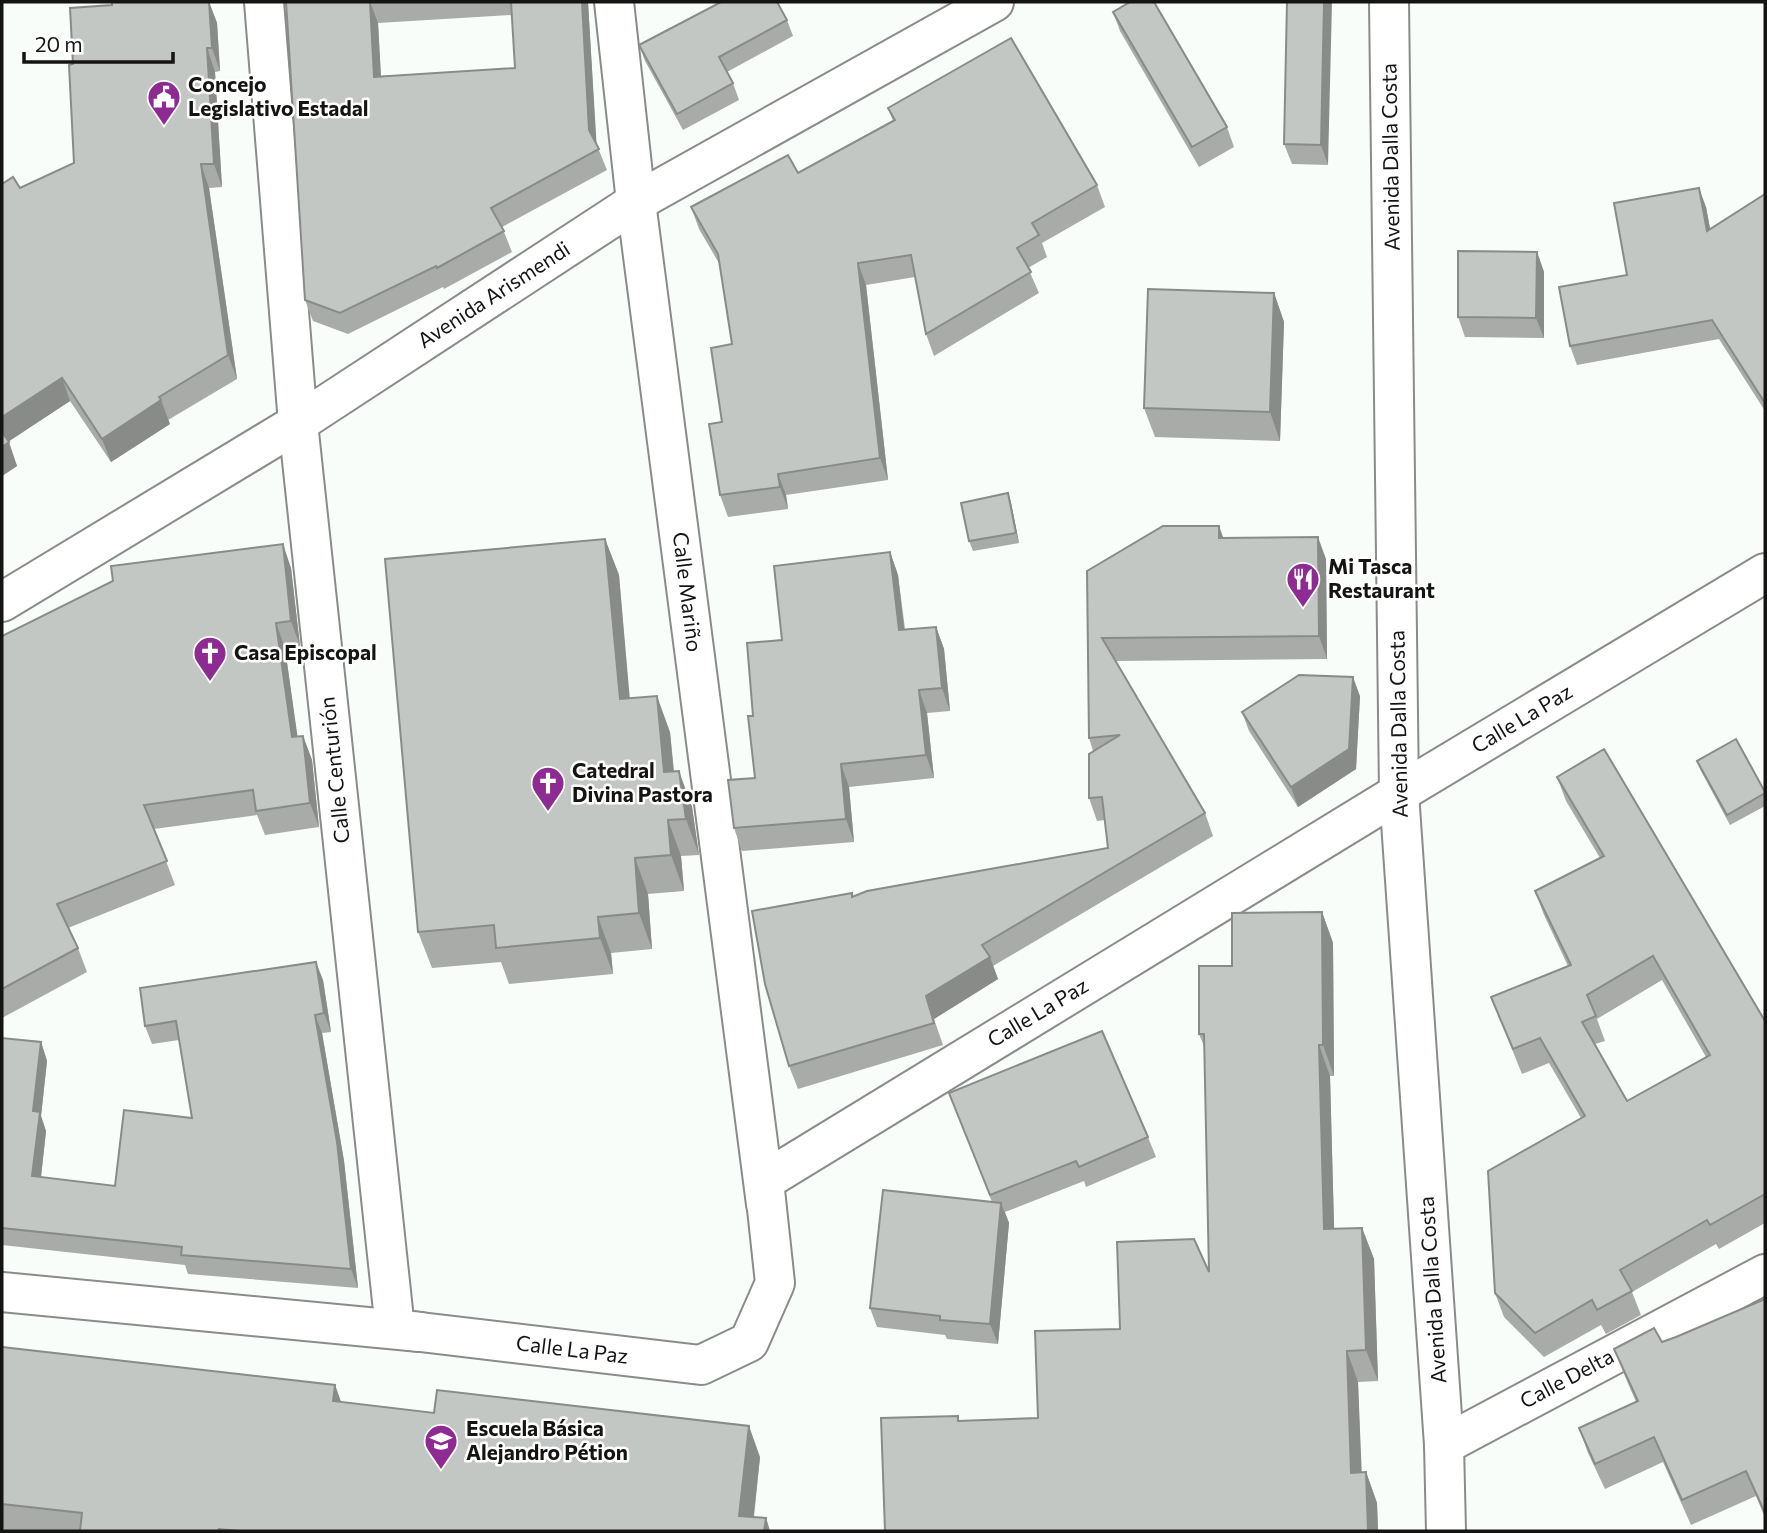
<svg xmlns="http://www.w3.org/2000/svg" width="1767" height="1533" font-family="Commissioner,sans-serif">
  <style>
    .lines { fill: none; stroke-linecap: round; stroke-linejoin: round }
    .minor-casing { stroke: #898c89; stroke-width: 42 }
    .major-casing { stroke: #898c89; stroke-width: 42 }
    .minor { stroke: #fff; stroke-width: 38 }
    .major { stroke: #fff; stroke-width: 38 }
    .wall { fill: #a8aba8; fill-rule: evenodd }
    .shaded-wall { fill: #888b88 }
    .building { fill: #c3c7c3; stroke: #888b88; stroke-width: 2; fill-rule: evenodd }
    .labels { text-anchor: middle; stroke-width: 5; stroke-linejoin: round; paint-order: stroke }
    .poi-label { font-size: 21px; font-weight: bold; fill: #141513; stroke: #fff; text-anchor: start }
    .street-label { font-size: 21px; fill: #141513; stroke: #fff }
  </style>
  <rect width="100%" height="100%" fill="#f9fdf9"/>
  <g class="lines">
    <defs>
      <g id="minor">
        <path d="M264 2 298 423 395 1329 701 1365 749 1342 775 1283 764 1181 1399 793 1765 573"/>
        <path d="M614 2 636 202 766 1204"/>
        <path d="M2 602 298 423 636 202 994 2"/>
        <path d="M2 1292 420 1332"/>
        <path d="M1444 1445 1765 1274"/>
      </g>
      <path id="major" d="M1389 2 1399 793 1444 1445 1446 1531"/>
    </defs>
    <use href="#minor" class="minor-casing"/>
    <use href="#major" class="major-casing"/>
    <use href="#minor" class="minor"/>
    <use href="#major" class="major"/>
  </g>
  <g class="wall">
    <path d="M112 2H209L217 23 220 71 215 72 222 187 209 188 237 379 168 420 170 424 111 462 70 401 8 442 17 466 2 476 20 188 74 163 73 64 112 5Z"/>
    <path d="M286 2H588L596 143 607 170 502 227 512 252 444 289 443 287 348 334 313 321 305 300ZM512 15 515 68 381 76 378 23Z"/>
    <path d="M1287 2 1328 165 1292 164 1284 144Z"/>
    <path d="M1113 12 1227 127 1234 147 1199 167 1120 31Z"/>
    <path d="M787 20 793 36 727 72 733 83 739 100 683 130 645 61 639 45Z"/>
    <path d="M888 108 1097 185 1105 207 1042 243 1047 257 1028 268 1039 293 934 356 926 334 915 277 866 285 888 480 786 495 788 509 728 517 720 495 722 422 732 344 720 265 699 229 691 207 798 173 893 121Z"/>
    <path d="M1765 194V411L1719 339 1577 365 1570 346 1627 275 1706 207 1710 229Z"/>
    <path d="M1537 252 1544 272V338L1465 337 1458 317Z"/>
    <path d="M1274 293 1284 322 1280 441 1155 437 1144 408Z"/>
    <path d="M1008 493 1011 503 1019 543 973 551 969 541Z"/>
    <path d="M1219 526 1223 538 1326 559 1327 659 1115 661 1205 813 1213 836 993 966 998 979 934 1019 943 1045 798 1089 789 1066 852 893 853 897 1108 848 1105 820 1097 821 1089 798 1093 751 1089 738 1087 571Z"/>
    <path d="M605 539 619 575 629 698 670 732 674 771 692 807 699 855 681 856 684 891 648 894 652 949 611 953 613 974 509 984 501 962 432 968 418 932Z"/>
    <path d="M890 552 898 575 905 629 936 627 944 649 950 711 927 713 934 778 849 787 854 842 742 851 734 828 755 778 753 716 782 640Z"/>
    <path d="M291 568 300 646 285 648 297 736H303L312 760 319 827 265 835 257 815 154 829 175 885 68 928 78 948 87 972 2 1018V636Z"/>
    <path d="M1360 696 1356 769 1298 807 1249 731 1242 712Z"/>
    <path d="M1697 761 1765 792V806L1730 825 1701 771Z"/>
    <path d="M1557 777 1765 1021V1223L1719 1249 1716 1244 1632 1292 1641 1315 1606 1334 1601 1325 1544 1357 1504 1317 1495 1293 1581 1118 1549 1063 1522 1074 1491 997 1568 966 1544 915 1535 891 1600 858 1566 801ZM1662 980 1706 1057 1627 1101 1595 1044 1605 1041 1597 1019Z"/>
    <path d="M1322 912 1333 943 1334 1076H1330L1334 1229 1362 1228 1374 1259 1378 1381 1358 1382 1361 1472H1366L1377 1503 1378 1531H885L960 1421 1038 1418 1120 1329 1209 1272 1204 1046 1199 1034 1232 966Z"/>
    <path d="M323 980 331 1032 322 1033 344 1161 358 1288 188 1274 185 1265 2 1245V1038L41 1042 47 1061 41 1116 46 1131 41 1177 115 1186 192 1118 179 1040 152 1044 145 1026Z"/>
    <path d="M949 1093 1148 1137 1156 1157 1086 1187 1084 1181 1005 1212 1009 1223 998 1344 947 1339 945 1335 877 1327 870 1308 992 1202Z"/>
    <path d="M1765 1299V1518L1756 1496 1691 1525 1663 1462 1605 1489 1588 1453 1579 1428 1636 1402 1624 1374 1614 1349 1662 1342 1676 1337Z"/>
    <path d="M2 1347 335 1385 341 1402 760 1457 754 1517 766 1518 770 1531H2Z"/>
  </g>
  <g class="shaded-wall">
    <path d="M202 2H209L217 23 220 71 212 48Z"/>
    <path d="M370 2 378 23 382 97 374 77Z"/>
    <path d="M582 2H588L597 151 589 130Z"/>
    <path d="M1324 2H1332L1328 165 1321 145Z"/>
    <path d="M207 48 215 72 222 187 214 164Z"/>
    <path d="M201 164 209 188 237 379 228 355Z"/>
    <path d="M1699 188 1706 207 1714 250 1707 231Z"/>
    <path d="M1537 252 1544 272V338L1536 318Z"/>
    <path d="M858 263 866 285 888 480 880 458Z"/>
    <path d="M1274 293 1284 322 1280 441 1270 412Z"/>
    <path d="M62 378 70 401 3 445 2 441V417Z"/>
    <path d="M161 400 170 424 111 462 102 439Z"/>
    <path d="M9 442 17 466 2 476V447Z"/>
    <path d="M778 474 786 495 788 509 780 487Z"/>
    <path d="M1008 493 1011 503 1019 543 1016 533Z"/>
    <path d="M1219 526 1227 548 1219 538Z"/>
    <path d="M1318 537 1326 559 1327 659 1319 636Z"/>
    <path d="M605 539 619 575 633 735 620 699Z"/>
    <path d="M283 544 291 568 300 646 291 621Z"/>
    <path d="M890 552 898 575 907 653 899 630Z"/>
    <path d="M276 623 285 648 301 761 292 737Z"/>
    <path d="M936 627 944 649 950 711 942 688Z"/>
    <path d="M1353 677 1360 696 1356 769 1298 807 1291 787Z"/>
    <path d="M919 690 927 713 934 778 926 755Z"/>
    <path d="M657 696 670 732 677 808 664 772Z"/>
    <path d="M303 736 312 760 319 827 310 803Z"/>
    <path d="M841 764 849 787 854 842 846 819Z"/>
    <path d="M679 771 692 807 699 855 686 819Z"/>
    <path d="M668 820 681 856 684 891 671 855Z"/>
    <path d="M635 858 648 894 652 949 639 913Z"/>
    <path d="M1322 912 1333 943 1334 1076 1323 1045Z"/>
    <path d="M598 917 611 953 613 974 600 938Z"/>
    <path d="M990 957 998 979 934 1019 943 1045 926 996Z"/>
    <path d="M316 962 323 980 331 1032 324 1013Z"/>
    <path d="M315 1015 322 1033 344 1161 358 1288 351 1269Z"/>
    <path d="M41 1042 47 1061 41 1116 46 1131 39 1195 32 1176 33 1111Z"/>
    <path d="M1319 1045 1330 1076 1335 1260 1324 1229Z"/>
    <path d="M1001 1203 1009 1223 998 1344 990 1324Z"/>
    <path d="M1362 1228 1374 1259 1378 1381 1366 1350Z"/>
    <path d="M1347 1351 1358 1382 1363 1503 1351 1473Z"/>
    <path d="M335 1385 346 1416 333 1401Z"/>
    <path d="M749 1426 760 1457 752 1531 739 1516Z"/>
    <path d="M1366 1472 1377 1503 1378 1531H1368Z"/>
    <path d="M766 1518 770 1531H764Z"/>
  </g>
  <g class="building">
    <path d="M112 2H209L212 48H207L214 164H201L228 355 159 397 161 400 102 439 62 378 2 417V184L13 177 20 188 74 163 69 65 73 64 70 8 112 5Z"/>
    <path d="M286 2H370L374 77 515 68 511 2H582L589 130 599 149 491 208 504 231 437 268 436 266 340 313 305 300Z"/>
    <path d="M721 2H777L787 20 719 57 733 83 677 114 639 45Z"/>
    <path d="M1130 2H1154L1227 127 1192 147 1113 12Z"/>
    <path d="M1287 2H1324L1321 145 1284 144Z"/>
    <path d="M1011 38 1097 185 1032 223 1039 235 1017 248 1031 272 926 334 911 255 858 263 880 458 778 474 780 487 720 495 709 424 722 422 711 348 732 344 718 254 691 207 788 155 798 173 895 120 888 108Z"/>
    <path d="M1699 188 1707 231 1765 194V403L1712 320 1570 346 1559 287 1627 275 1614 203Z"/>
    <path d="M1458 251 1537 252 1536 318 1458 317Z"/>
    <path d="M1148 289 1274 293 1270 412 1144 408Z"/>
    <path d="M2 432 9 442 2 447Z"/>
    <path d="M1008 493 1016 533 969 541 961 503Z"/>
    <path d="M1163 526H1219V538L1318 537 1319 636 1102 638 1205 813 982 945 990 957 926 996 934 1023 789 1066 765 984 752 911 852 893V897L867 891 1108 848 1102 797 1089 798V754L1120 735 1089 738 1087 571Z"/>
    <path d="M605 539 620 699 657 696 664 772 679 771 686 819 668 820 671 855 635 858 639 913 598 917 600 938 496 948 494 925 418 932 385 559Z"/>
    <path d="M283 544 291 621 276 623 292 737 303 736 310 803 256 811 253 790 144 805 167 861 57 904 78 948 2 989V636L113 581 111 566Z"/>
    <path d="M890 552 899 630 936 627 942 688 919 690 926 755 841 764 846 819 734 828 728 780 755 778 748 716H753L747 643 782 640 774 566Z"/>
    <path d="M1299 675 1353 677 1349 749 1291 787 1242 712Z"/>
    <path d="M1736 739 1765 792V793L1727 815 1697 761Z"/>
    <path d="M1604 749 1765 1021V1194L1710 1225 1707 1220 1620 1270 1632 1291 1597 1310 1592 1300 1535 1333 1495 1293 1488 1171 1585 1116 1540 1038 1513 1049 1491 997 1571 965 1535 891 1604 856 1557 777ZM1653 956 1710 1055 1627 1101 1582 1022 1596 1016 1587 995Z"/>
    <path d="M1322 912 1323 1045H1319L1324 1229 1362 1228 1366 1350 1347 1351 1351 1473 1366 1472 1368 1531H885L881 1418 958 1416V1421L1038 1418 1035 1331 1120 1329 1117 1242 1194 1239 1209 1272 1204 1034H1199V966H1232V913Z"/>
    <path d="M316 962 324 1013 315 1015 337 1142 351 1269 181 1255 182 1247 2 1228V1038L41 1042 33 1111 40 1112 32 1176 115 1186 124 1110 192 1118 176 1021 145 1026 140 988Z"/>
    <path d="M1102 1031 1148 1137 1079 1167 1076 1161 990 1195 949 1093Z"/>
    <path d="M883 1190 1001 1203 990 1324 940 1320V1316L870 1308Z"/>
    <path d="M1765 1299V1513L1746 1471 1682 1500 1654 1437 1595 1464 1579 1428 1638 1401 1614 1349 1654 1328 1662 1342 1676 1337Z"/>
    <path d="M2 1347 335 1385 333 1401 434 1413 437 1390 749 1426 739 1516 766 1518 764 1531H239L219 1529V1531H80L82 1513 2 1504Z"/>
  </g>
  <defs>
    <symbol id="civic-pin" viewBox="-11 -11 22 30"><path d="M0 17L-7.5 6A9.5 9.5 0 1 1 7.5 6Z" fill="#8e2b93" stroke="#fff"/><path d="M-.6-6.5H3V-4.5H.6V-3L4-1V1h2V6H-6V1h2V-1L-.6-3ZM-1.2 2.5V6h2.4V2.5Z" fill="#fff"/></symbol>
    <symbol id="restaurant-pin" viewBox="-11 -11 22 30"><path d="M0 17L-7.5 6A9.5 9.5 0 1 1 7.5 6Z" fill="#8e2b93" stroke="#fff"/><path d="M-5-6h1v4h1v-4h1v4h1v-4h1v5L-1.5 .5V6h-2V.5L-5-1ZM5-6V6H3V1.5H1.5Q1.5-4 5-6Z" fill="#fff"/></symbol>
    <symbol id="church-pin" viewBox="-11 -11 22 30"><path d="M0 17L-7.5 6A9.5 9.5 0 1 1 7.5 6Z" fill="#8e2b93" stroke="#fff"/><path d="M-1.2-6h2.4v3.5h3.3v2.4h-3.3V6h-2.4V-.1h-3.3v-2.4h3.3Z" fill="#fff"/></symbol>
    <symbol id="school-pin" viewBox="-11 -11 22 30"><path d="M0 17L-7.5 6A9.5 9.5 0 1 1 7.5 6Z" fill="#8e2b93" stroke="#fff"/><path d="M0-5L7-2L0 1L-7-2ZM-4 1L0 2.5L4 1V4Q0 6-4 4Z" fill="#fff"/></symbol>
  </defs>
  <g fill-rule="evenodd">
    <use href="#civic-pin" x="145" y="78" width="38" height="52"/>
    <use href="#restaurant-pin" x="1284" y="560" width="38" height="52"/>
    <use href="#church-pin" x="191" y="634" width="38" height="52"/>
    <use href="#church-pin" x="529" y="764" width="38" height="52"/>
    <use href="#school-pin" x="422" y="1422" width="38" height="52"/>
  </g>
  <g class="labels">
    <g class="poi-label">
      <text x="188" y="92">Concejo<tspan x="188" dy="24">Legislativo Estadal</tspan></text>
      <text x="1328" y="574">Mi Tasca<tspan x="1328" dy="24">Restaurant</tspan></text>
      <text x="234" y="660">Casa Episcopal</text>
      <text x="572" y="778">Catedral<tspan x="572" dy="24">Divina Pastora</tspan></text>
      <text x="466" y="1436">Escuela Básica<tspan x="466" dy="24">Alejandro Pétion</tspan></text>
    </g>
    <g class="street-label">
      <text transform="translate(1391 157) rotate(-91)" y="7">Avenida Dalla Costa</text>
      <text transform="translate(494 295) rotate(-33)" y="7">Avenida Arismendi</text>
      <text transform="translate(687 592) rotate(83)" y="7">Calle Mariño</text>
      <text transform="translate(1522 719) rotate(-31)" y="7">Calle La Paz</text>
      <text transform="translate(1399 724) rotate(-91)" y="7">Avenida Dalla Costa</text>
      <text transform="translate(335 770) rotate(-96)" y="7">Calle Centurión</text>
      <text transform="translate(1038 1013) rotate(-31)" y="7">Calle La Paz</text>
      <text transform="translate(1433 1290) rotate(-94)" y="7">Avenida Dalla Costa</text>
      <text transform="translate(572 1350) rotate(7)" y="7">Calle La Paz</text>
      <text transform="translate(1567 1379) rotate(-28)" y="7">Calle Delta</text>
    </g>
  </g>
  <rect width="1767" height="1533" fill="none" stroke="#141513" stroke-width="7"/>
  <path d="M24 52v10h149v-10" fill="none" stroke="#141513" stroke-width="3.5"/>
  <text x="35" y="52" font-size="21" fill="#141513" stroke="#ffffff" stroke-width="5" paint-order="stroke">20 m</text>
</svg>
